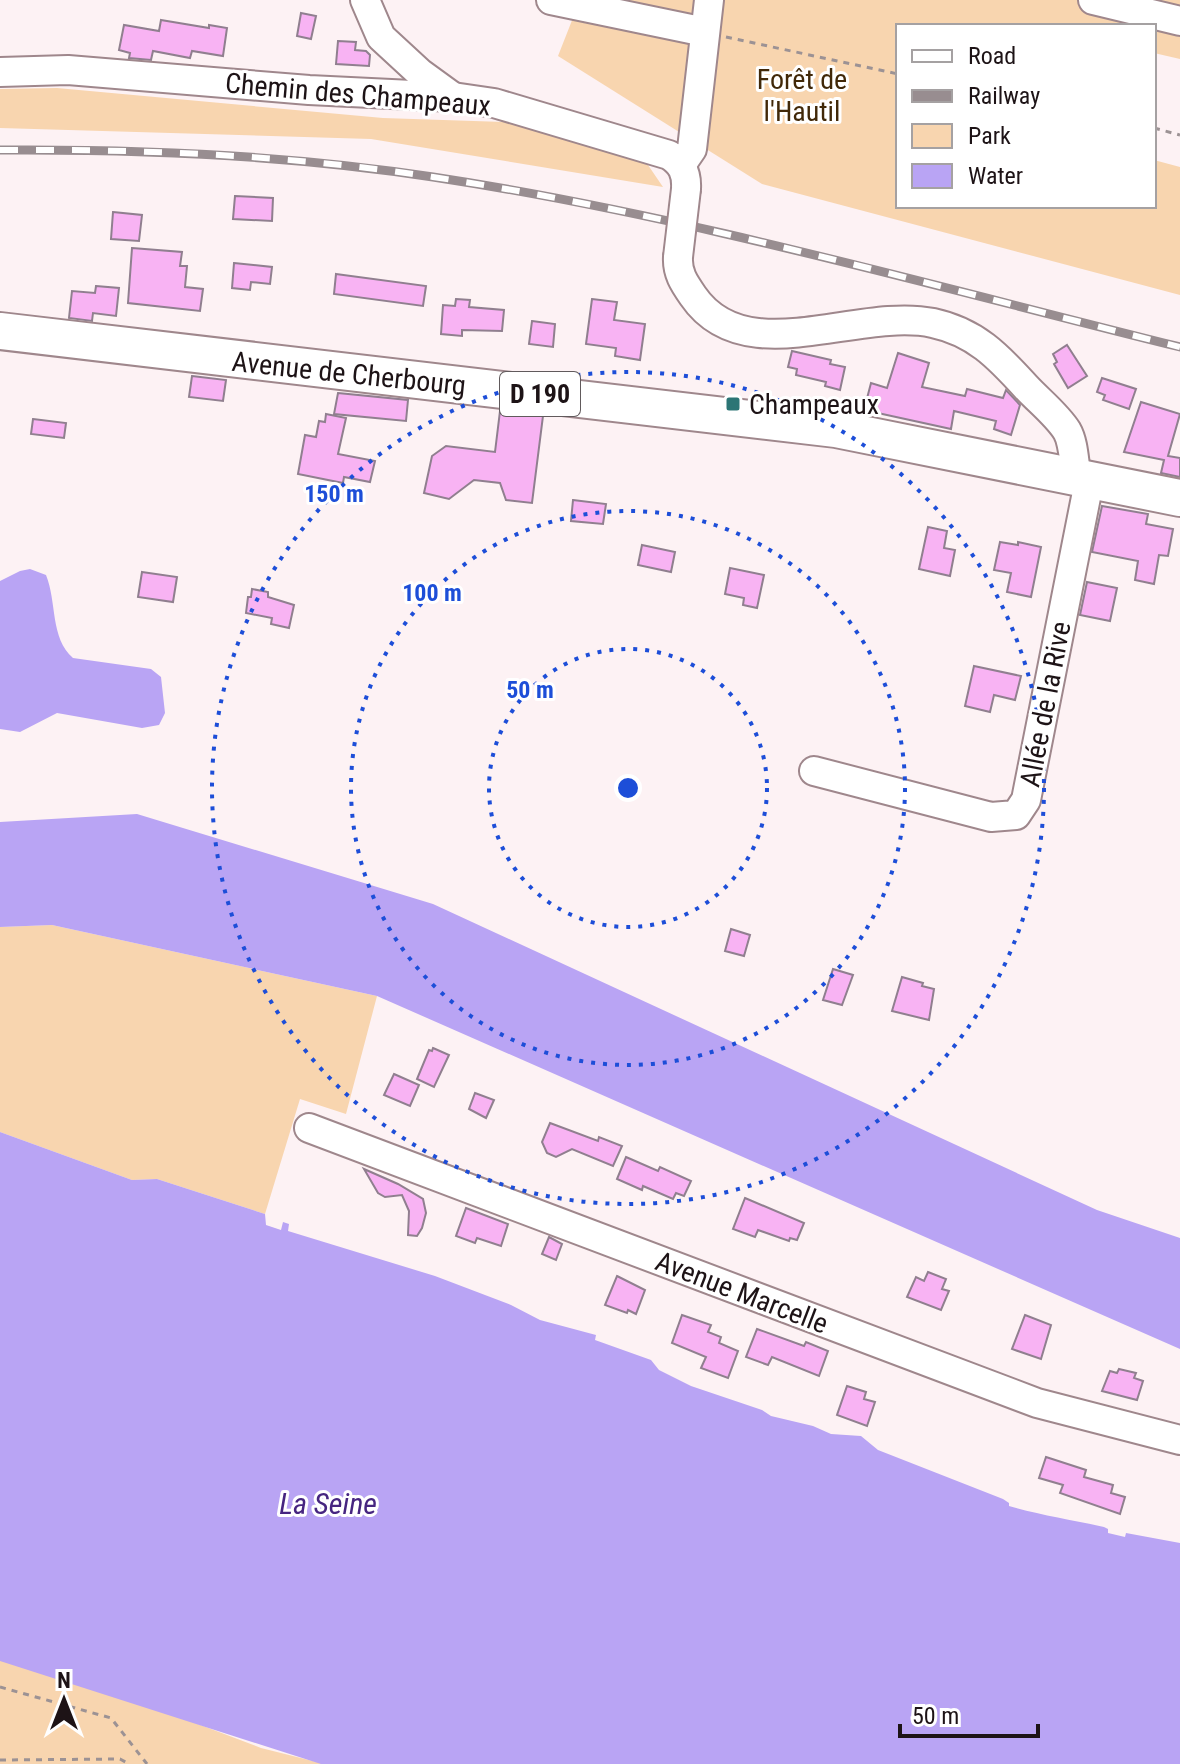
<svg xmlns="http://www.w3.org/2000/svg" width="1180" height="1764" font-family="'Roboto Condensed',sans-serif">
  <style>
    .green { fill: #f8d5af }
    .water { fill: #b9a4f4 }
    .building { fill: #f8b3f3; stroke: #907f8f; stroke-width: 2 }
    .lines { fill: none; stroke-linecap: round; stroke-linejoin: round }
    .minor-casing { stroke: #9f878c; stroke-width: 32 }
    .major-casing { stroke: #9f878c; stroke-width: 40 }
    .path { stroke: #9c9294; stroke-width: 3; stroke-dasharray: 6 6; stroke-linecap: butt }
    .minor { stroke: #fff; stroke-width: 28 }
    .major { stroke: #fff; stroke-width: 36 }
    .rail-casing { stroke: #988d90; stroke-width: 9 }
    .rail { stroke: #fff; stroke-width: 6; stroke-dasharray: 18; stroke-linecap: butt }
    .minor-bridge-casing { stroke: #9f878c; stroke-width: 32; stroke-linecap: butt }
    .minor-bridge { stroke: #fff; stroke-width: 28 }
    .ring { fill: none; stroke: #1d4ed8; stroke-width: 4; stroke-dasharray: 4 8 }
    .poi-dot { fill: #2c7575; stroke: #fff; stroke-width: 3 }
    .labels { text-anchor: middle; stroke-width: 6; stroke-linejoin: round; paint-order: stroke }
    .shield { fill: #fff; stroke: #615a5c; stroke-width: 2 }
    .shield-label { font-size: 26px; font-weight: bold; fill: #1d1316 }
    .park-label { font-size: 28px; fill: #412808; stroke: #fff }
    .street-label { font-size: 28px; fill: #1d1316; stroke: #fff }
    .poi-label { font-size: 28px; fill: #1d1316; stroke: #fff; text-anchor: start }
    .water-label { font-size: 30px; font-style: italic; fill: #462580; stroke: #fff }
    .centre { fill: #1d4ed8; stroke: #fff; stroke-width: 4 }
    .ring-label { font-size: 24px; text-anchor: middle; font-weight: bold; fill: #1d4ed8; stroke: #fff; stroke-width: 6; stroke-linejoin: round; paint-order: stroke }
  </style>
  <rect width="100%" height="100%" fill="#fdf2f4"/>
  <g class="green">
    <path d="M580 0H1180V59L1154 53V26H898V206H1154V160L1180 167V295L762 184 558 56Z"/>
    <path d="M57 88 383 118 504 122 596 144 648 165 663 187 371 139 0 128V89Z"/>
    <path d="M52 925 377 996 346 1114 300 1099 265 1214 157 1179 132 1180 0 1132V927Z"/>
    <path d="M0 1649 261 1748 325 1764H0Z"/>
  </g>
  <g class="water">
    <path d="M30 569 46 575C57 602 50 638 73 658L151 669 161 677 165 713 159 725 142 728 57 713 20 732 0 729V581L20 571Z"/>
    <path d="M137 814 433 904 1097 1210 1180 1238V1349L377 996 52 925 0 927V822Z"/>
    <path d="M0 1132 132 1180 157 1179 265 1214 266 1225 281 1230 283 1222 289 1224 288 1231 435 1276 511 1305 540 1320 596 1335 595 1340 651 1360 659 1370 691 1386 762 1410 771 1416 813 1426 831 1434 861 1436 878 1450 1003 1499 1009 1503V1506C1040 1515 1073 1520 1104 1527L1108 1529V1533L1125 1537 1126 1533 1180 1543V1764H321L0 1661Z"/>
  </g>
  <g class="building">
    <path d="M301 13 316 16 311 39 297 36Z"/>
    <path d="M161 20 209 28V25L227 28 223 56 192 51 190 58 153 51 151 60 129 58 130 53 119 50 124 25 159 31Z"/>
    <path d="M338 41 356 42 355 50 366 51 370 55 369 66 336 64Z"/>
    <path d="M235 196 273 198 272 221 233 219Z"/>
    <path d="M113 212 142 215 139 241 111 239Z"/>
    <path d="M132 248 182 252 180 266H187L185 287 203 289 200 311 128 303Z"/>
    <path d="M234 263 272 267 270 284 251 282 250 290 232 288Z"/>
    <path d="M336 274 426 286 423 306 334 294Z"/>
    <path d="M96 286 119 288 116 316 93 313 92 321 69 318 72 291 95 293Z"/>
    <path d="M456 299 470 300 469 307 504 310 502 331 462 330V336L441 334 443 305 455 306Z"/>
    <path d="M592 299 617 302 614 320 645 324 640 360 615 356 616 348 586 344Z"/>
    <path d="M532 321 555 324 553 347 529 344Z"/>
    <path d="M1067 345 1087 376 1068 388 1054 364 1057 362 1053 354Z"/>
    <path d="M792 351 831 360 830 364 845 367 840 390 825 386 826 382 796 375 797 369 788 367Z"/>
    <path d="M898 353 929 363 922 387 965 396 967 389 1003 398 1006 390 1020 405 1011 435 994 429 996 421 954 411 951 429 864 410 871 383 887 388Z"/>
    <path d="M192 376 226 380 223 401 189 397Z"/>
    <path d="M1102 378 1136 389 1129 409 1103 400 1105 395 1097 392Z"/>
    <path d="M338 393 408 400 406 421 334 414Z"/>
    <path d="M1141 402 1180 414 1168 456 1180 458V477L1161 473 1164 460 1124 452Z"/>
    <path d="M500 411 543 416 532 503 506 500 500 483 474 480 449 499 424 493 432 456 446 446 495 452Z"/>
    <path d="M326 414 346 418 338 454 375 461 370 482 344 477 343 483 298 474 305 435 316 437 319 421 325 422Z"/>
    <path d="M33 419 66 423 64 438 31 434Z"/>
    <path d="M573 500 606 504 603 524 571 521Z"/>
    <path d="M1102 506 1148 514 1146 524 1173 529 1168 556 1159 555 1154 584 1135 580 1138 561 1092 552Z"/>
    <path d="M928 527 947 531 944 548 955 550 950 576 919 569Z"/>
    <path d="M1000 542 1018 545V542L1041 547 1031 597 1007 592 1011 573 994 570Z"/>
    <path d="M642 545 675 552 671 572 638 565Z"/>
    <path d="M730 568 764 575 757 608 743 605 744 598 725 594Z"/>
    <path d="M142 572 177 577 173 602 138 597Z"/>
    <path d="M1087 582 1117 588 1110 621 1080 615Z"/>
    <path d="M252 589 268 592V597L294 605 289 628 271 624 272 618 246 613 248 597H251Z"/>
    <path d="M974 666 1021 676 1015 700 994 695 990 712 965 706Z"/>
    <path d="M731 929 750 935 744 956 725 951Z"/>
    <path d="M833 969 853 975 842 1005 823 1000Z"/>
    <path d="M902 977 923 983 922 986 934 989 929 1020 892 1011Z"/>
    <path d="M433 1048 449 1055 434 1087 417 1079 429 1050 432 1051Z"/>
    <path d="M394 1074 419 1085 410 1106 384 1095Z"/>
    <path d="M475 1093 494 1100 486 1118 469 1109Z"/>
    <path d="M550 1123 598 1141 599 1137 622 1146 613 1166 572 1149 556 1157 547 1153 542 1142Z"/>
    <path d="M626 1157 658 1171 660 1167 691 1181 684 1196 676 1193 673 1199 643 1186 642 1190 617 1179Z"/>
    <path d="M364 1169 398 1184 423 1199 426 1213 422 1228 417 1236 408 1235 409 1211 402 1195 385 1197 378 1193Z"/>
    <path d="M745 1198 804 1223 797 1240 790 1238 789 1241 758 1230 755 1237 733 1229Z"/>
    <path d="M466 1208 508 1224 501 1246 477 1238 475 1243 456 1236Z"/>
    <path d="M549 1237 562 1244 556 1260 542 1254Z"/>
    <path d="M928 1272 946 1279 942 1289 949 1291 941 1310 907 1297 916 1277 924 1281Z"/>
    <path d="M617 1276 645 1290 636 1314 628 1310 627 1313 605 1305Z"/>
    <path d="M682 1315 711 1325 708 1332 721 1337 719 1343 738 1351 728 1378 701 1368 706 1357 672 1343Z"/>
    <path d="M1025 1315 1051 1325 1041 1359 1012 1349Z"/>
    <path d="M757 1329 804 1346 806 1342 828 1351 819 1376 772 1357 768 1365 746 1357Z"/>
    <path d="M1119 1369 1136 1373 1134 1378 1143 1381 1137 1400 1102 1391 1110 1371 1117 1373Z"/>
    <path d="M847 1386 866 1392 864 1399 875 1402 867 1426 837 1415Z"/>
    <path d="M1046 1457 1086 1470 1084 1477 1113 1485 1111 1493 1125 1497 1120 1514 1060 1493 1063 1485 1039 1478Z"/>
  </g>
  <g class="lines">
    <defs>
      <g id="minor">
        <path d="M365 0 381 37 420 73 453 97"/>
        <path d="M551 0 705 32"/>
        <path d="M1093 0 1180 21"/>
        <path d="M0 72 68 70 309 90 453 97 494 103 669 155C682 163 687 173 686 189"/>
        <path d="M681 165 692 149 709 0"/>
        <path d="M678 257C677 273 684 283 693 296 745 372 857 307 933 323 975 332 998 356 1026 387 1039 401 1057 415 1067 431 1074 443 1074 465 1077 478"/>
        <path d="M814 771 991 817 1016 815 1026 800 1089 482"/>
        <path d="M309 1128 1037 1403 1180 1440"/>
      </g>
      <path id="major" d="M0 331 836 429 1180 498"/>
    </defs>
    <use href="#minor" class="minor-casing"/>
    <use href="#major" class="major-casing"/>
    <g class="path">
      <path d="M726 37 898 74"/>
      <path d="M1154 128 1180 135"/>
      <path d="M0 1687 111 1718 147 1764"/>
      <path d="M0 1760 120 1759 129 1764"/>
    </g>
    <use href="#minor" class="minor"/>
    <use href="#major" class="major"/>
    <defs>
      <path id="rail" d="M0 150C144 149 290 155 433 177 685 215 933 286 1180 347"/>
    </defs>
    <use href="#rail" class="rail-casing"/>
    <use href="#rail" class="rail"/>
    <defs>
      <path id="minor-bridge" d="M678 257 686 189"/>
    </defs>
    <use href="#minor-bridge" class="minor-bridge-casing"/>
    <use href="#minor-bridge" class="minor-bridge"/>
  </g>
  <g class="ring">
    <circle cx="628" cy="788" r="139"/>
    <circle cx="628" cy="788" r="277"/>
    <circle cx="628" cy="788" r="416"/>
  </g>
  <rect class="poi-dot" x="725" y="396" width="16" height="16" rx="4"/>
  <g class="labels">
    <rect class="shield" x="500" y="372" width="80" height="44" rx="6"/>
    <g class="shield-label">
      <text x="540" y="403">D 190</text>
    </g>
    <g class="park-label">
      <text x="802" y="89">Forêt de<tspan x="802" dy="32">l'Hautil</tspan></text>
    </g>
    <g class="street-label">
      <text transform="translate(358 94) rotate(5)" y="10">Chemin des Champeaux</text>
      <text transform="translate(349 373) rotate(6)" y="10">Avenue de Cherbourg</text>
      <text transform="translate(1045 704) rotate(-79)" y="10">Allée de la Rive</text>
      <text transform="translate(742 1292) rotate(21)" y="10">Avenue Marcelle</text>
    </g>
    <g class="poi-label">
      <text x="749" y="414">Champeaux</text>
    </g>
    <g class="water-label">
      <text x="328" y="1514">La Seine</text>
    </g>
  </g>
  <circle cx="628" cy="788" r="12" class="centre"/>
  <g class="ring-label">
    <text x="334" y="502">150 m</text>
    <text x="432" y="601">100 m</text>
    <text x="530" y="698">50 m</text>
  </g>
  <rect x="896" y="24" width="260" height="184" fill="#ffffff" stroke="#a5a1a2" stroke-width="2"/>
  <rect x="912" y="50" width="40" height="12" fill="#ffffff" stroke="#a5a1a2" stroke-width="2"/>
  <text x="968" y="64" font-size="24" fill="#1d1316">Road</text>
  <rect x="912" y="90" width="40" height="12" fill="#988d90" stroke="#a5a1a2" stroke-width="2"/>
  <text x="968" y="104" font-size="24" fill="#1d1316">Railway</text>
  <rect x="912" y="124" width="40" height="24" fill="#f8d5af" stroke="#a5a1a2" stroke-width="2"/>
  <text x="968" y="144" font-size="24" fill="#1d1316">Park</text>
  <rect x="912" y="164" width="40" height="24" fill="#b9a4f4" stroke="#a5a1a2" stroke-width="2"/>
  <text x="968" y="184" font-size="24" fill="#1d1316">Water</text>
  <g transform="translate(64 1700)" stroke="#ffffff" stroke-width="6" paint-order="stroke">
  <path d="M0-6L14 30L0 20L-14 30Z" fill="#1d1316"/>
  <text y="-12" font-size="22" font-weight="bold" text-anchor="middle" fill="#1d1316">N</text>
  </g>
  <path d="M900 1724v12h138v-12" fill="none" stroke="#1d1316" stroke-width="4"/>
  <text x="912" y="1724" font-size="24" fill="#1d1316" stroke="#ffffff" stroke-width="6" paint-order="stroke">50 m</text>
</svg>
